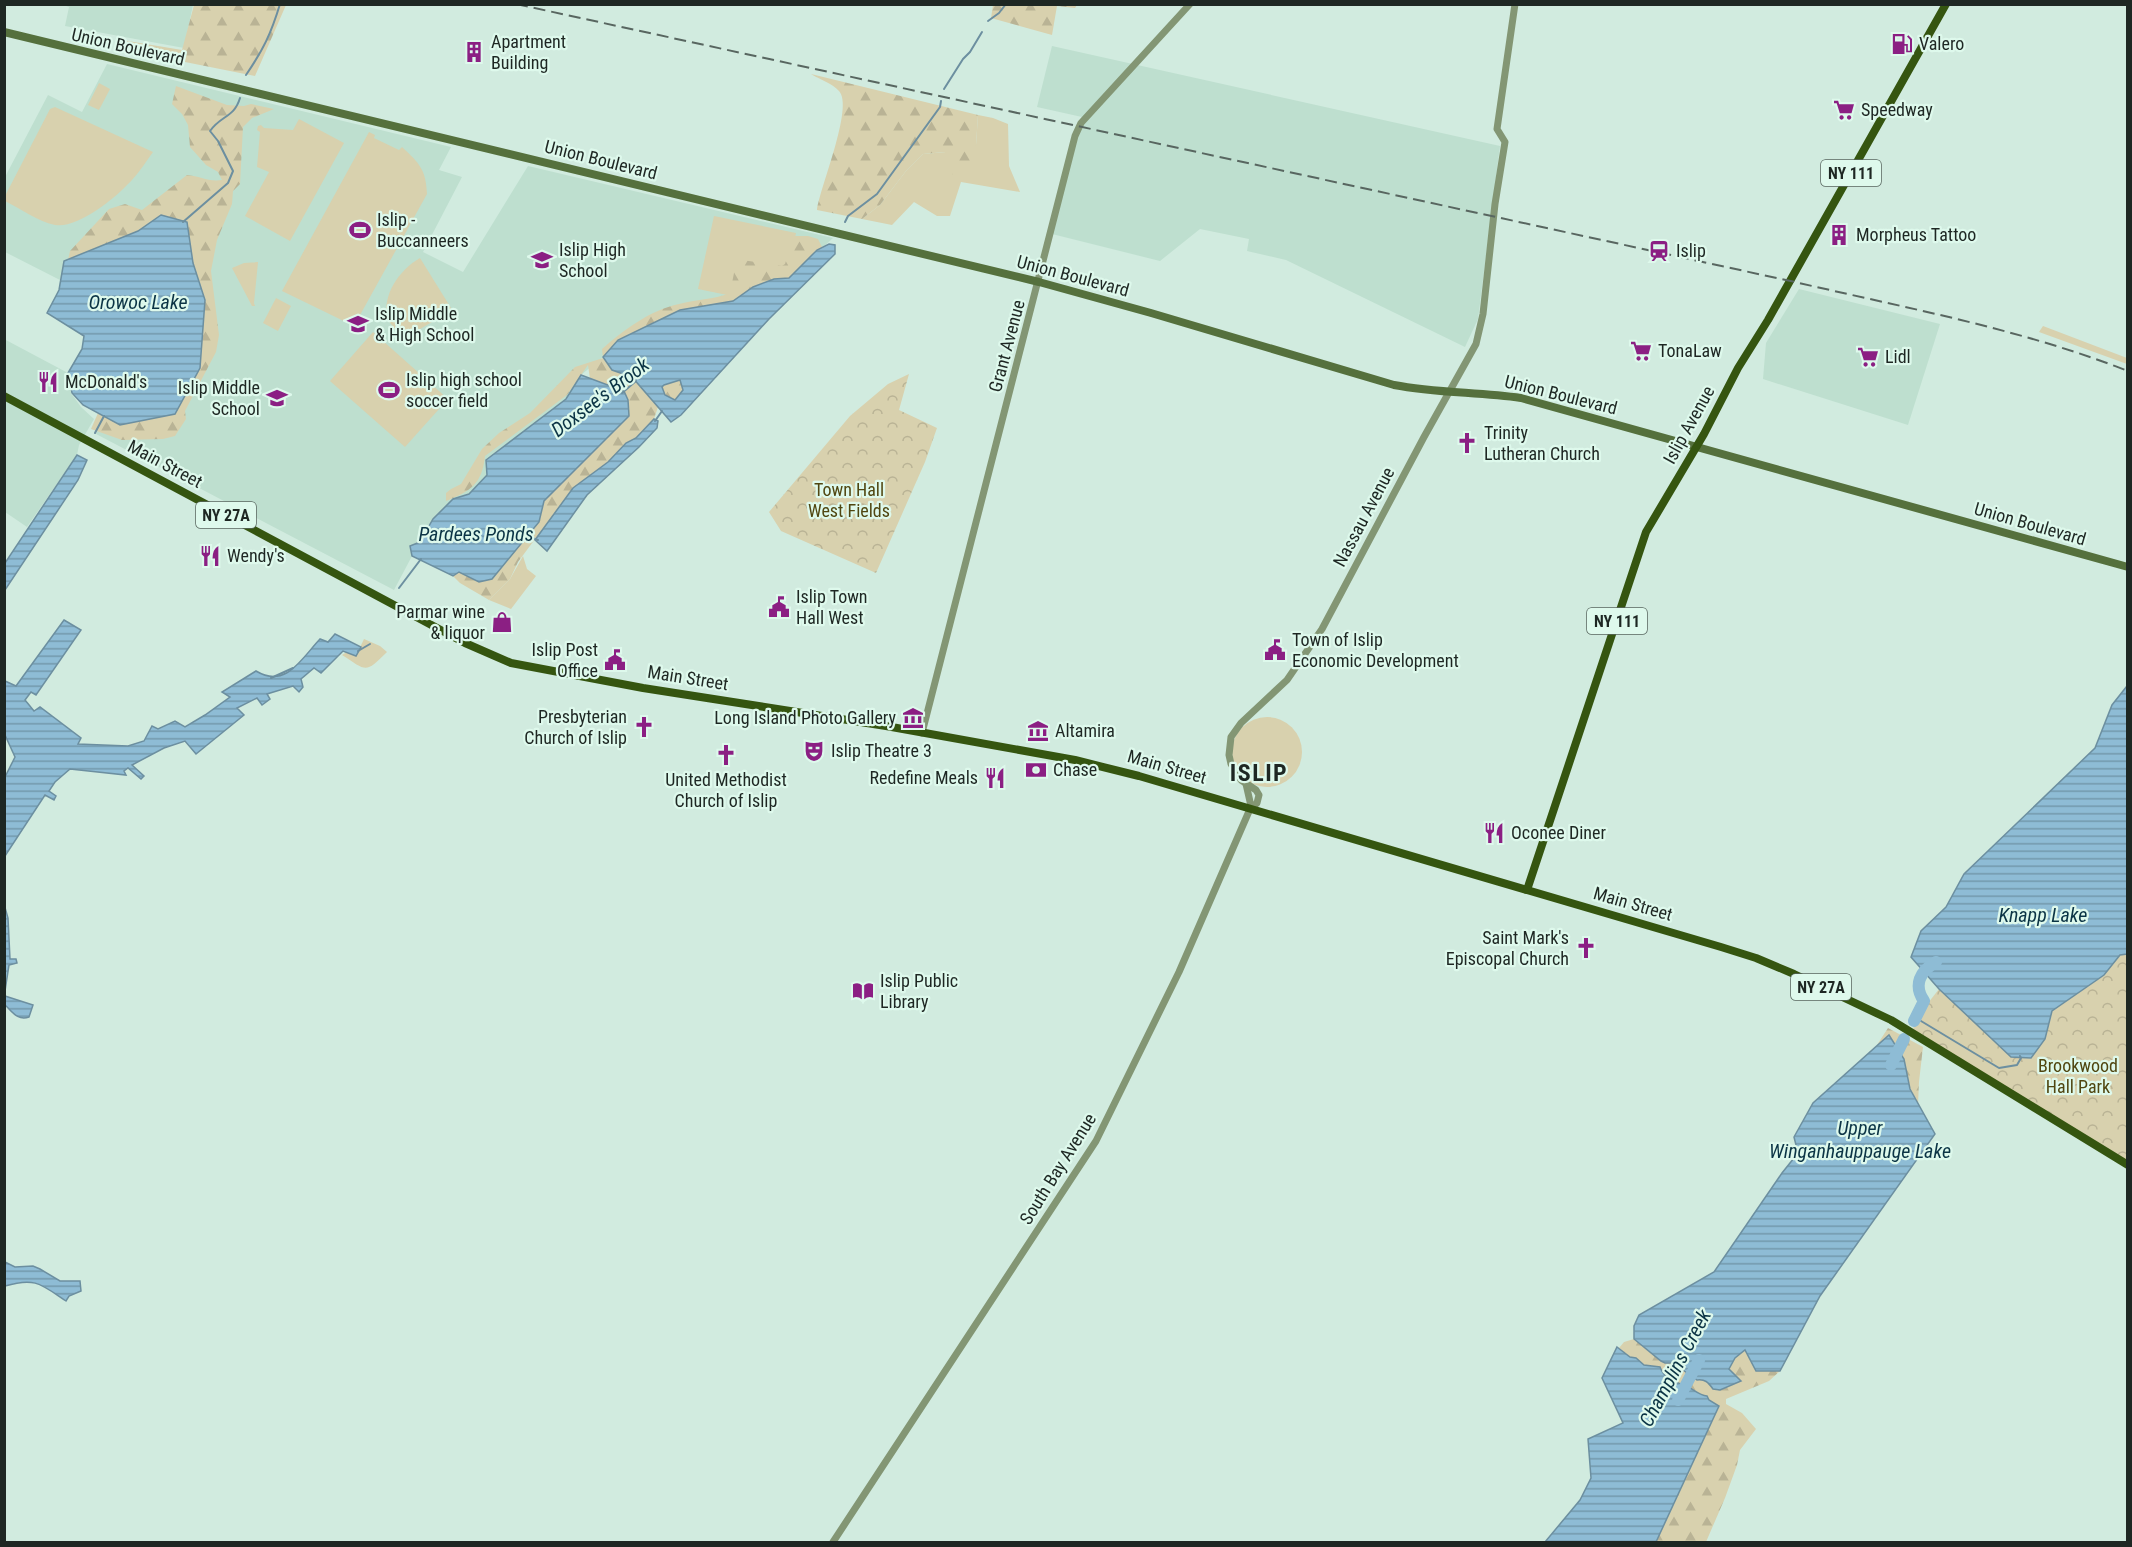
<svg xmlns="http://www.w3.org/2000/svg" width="2132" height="1547" font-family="'Roboto Condensed',sans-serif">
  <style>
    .built { fill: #bedfcf }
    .green { fill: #d8d1ae }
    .forest { fill: url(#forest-firs) }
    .park { fill: url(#park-crowns) }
    .water { fill: url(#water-rules); stroke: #6c8fa0; stroke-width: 1.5; fill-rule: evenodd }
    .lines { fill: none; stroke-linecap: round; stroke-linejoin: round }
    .stream { stroke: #6c8fa0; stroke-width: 2 }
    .river { stroke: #8ebcd5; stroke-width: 12 }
    .tertiary { stroke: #839674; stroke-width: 7 }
    .secondary { stroke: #55703d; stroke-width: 8 }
    .primary { stroke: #355510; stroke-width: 8 }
    .rail { stroke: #586660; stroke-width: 2; stroke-dasharray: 12 6; stroke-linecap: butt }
    .labels { text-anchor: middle; stroke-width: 4.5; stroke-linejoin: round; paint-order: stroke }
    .shield { fill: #def9ec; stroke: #58665f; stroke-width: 1.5 }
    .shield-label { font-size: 16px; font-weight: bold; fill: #1e2723 }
    .poi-label { font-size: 18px; fill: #1e2723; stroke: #def9ec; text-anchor: start }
    .street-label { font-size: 18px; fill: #1e2723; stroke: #def9ec }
    .park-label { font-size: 18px; fill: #504610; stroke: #def9ec }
    .water-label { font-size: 20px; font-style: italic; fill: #0b3445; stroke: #def9ec }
    .district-label { font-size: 24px; font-weight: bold; letter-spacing: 1.5px; fill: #1e2723; stroke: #def9ec }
  </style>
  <defs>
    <pattern id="forest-firs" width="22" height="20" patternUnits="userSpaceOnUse" patternTransform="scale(1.5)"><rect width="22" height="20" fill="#d8d1ae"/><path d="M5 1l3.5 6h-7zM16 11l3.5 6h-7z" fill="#b9b395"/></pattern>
    <pattern id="park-crowns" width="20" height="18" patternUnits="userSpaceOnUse" patternTransform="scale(1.5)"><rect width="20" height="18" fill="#d8d1ae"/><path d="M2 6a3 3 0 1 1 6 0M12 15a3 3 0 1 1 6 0" fill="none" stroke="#b9b395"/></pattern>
    <pattern id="water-rules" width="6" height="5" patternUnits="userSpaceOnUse" patternTransform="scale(1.5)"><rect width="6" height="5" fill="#8ebcd5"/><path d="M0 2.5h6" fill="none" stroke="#7399ac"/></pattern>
  </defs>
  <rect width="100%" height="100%" fill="#d1ebdf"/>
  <g class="built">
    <path d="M63 5H193L184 48 65 26 69 7Z"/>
    <path d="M1052 46 1500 146 1478 319 1465 347 1286 260 1247 251 1249 239 1200 229 1160 261 1048 233 1082 117 1037 107Z"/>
    <path d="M107 64 451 147 439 170 462 177 423 252 463 272 528 166 833 238 789 278 603 357 581 375 566 399 486 460 487 474 469 494 453 500 433 519 420 542 410 546 412 556 394 590 96 434 105 417 83 405 72 393 70 382 71 393 81 407 94 419 79 445 77 455 27 527 5 512 4 339 68 373 82 349 83 336 47 313 59 290 60 280 5 252V177L48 95 82 112Z"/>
    <path d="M1799 289 1940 324 1908 425 1763 379 1766 343Z"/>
  </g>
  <g class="green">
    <path d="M99 83 110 89 99 110 88 105Z"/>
    <path d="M55 107 153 152C145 163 137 176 127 185 113 200 76 229 55 225 37 221 21 209 5 201V196L50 109Z"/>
    <path d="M978 115 993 118 1008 124 1009 166 1020 192 961 182 950 216H937L914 202 892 225 862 219 880 205 906 171 923 154 946 152 976 145Z"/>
    <path d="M299 119 344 143 290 241 245 216 269 172 257 167 260 132 257 130 258 126 261 125 264 128 293 130Z"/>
    <path d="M369 132 375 135 374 138 399 150 402 147C419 163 426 169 427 194L354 326 282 291Z"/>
    <path d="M714 216 796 233 788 272 732 296 698 289Z"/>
    <path d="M420 258 451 308 449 312 403 339 387 319C382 295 399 270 420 258Z"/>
    <path d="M258 262 254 303 255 306H252L232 268 244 263Z"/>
    <path d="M276 298 291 306 278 331 263 323Z"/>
    <path d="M2043 326 2127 358V364L2039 332Z"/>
    <path d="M373 332 448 399 405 447 330 381Z"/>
    <path d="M523 556 527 569 536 576 511 609 489 600 510 579Z"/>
    <path d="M364 639 380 646 387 652C365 674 367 671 342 655L347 652 356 656Z"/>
    <circle cx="1267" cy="752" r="35"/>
  </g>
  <g class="forest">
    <path d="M194 5H286L255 76 130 51 116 39 182 50Z"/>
    <path d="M993 5V4L1077 5 1075 8 1057 6 1052 35 991 18Z"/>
    <path d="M811 74 978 115 976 145 971 161 953 175 945 152 923 154 906 171 880 205 862 219 817 210C820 187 854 107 839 91 833 84 819 79 811 74Z"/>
    <path d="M176 86 227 105 244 106 251 104 274 109 252 118 243 127 240 184 233 191 232 204 217 240 211 271 219 335 216 352 185 411 186 419 175 436 163 439 122 440 91 429 98 413 120 425 205 300 193 263 187 222 161 215 138 231 68 260 70 251 109 209 125 204 142 210 187 175C200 176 208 182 222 180L218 172 206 165 190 147 188 125 182 114 172 104Z"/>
    <path d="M794 236H808L818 239 822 247 817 250 789 278 774 279 753 287 733 301 680 310 618 341 603 358 612 370 632 377 658 407 654 419 636 438 626 443 608 462 573 488 518 562 510 579 489 600 460 583 453 576 459 572 479 582 539 522 544 501 629 416 615 387 590 379 588 365 567 395 485 456C482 484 471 491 446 501V493L451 489 461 484 482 449 499 433 530 413 575 367 603 358 602 349C624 330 650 310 679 304 696 299 713 300 730 293L736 263 742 260 782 266 785 264Z"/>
    <path d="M681 380 683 390 675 400 665 395 662 387 664 385Z"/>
    <path d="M1888 1028 1923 1047 1919 1082 1918 1105 1910 1089 1904 1059 1889 1035 1877 1045Z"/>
    <path d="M1634 1339 1661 1361 1673 1363 1695 1378 1708 1382 1713 1389 1720 1390 1741 1381 1729 1369 1735 1358 1746 1350 1756 1371H1780L1769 1381 1726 1399V1404L1742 1413 1756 1429 1740 1450 1737 1465 1725 1498 1706 1542H1656L1719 1406 1686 1385 1673 1383 1651 1365H1644L1636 1358 1630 1357 1619 1348 1624 1342Z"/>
  </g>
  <g class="park">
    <path d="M909 374 899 410 937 428 925 462 876 573 781 531 769 512 850 416 888 384Z"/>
    <path d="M2127 954V1163L1913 1033 1914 1021 1939 989 2011 1057 2045 1039 2052 1011 2104 975 2120 955Z"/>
  </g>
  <g class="water">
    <path d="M161 215 187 222 193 263 205 300 200 368 175 414 120 425 83 405 72 393 68 373 82 349 84 336 47 313 59 290 64 261 138 231Z"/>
    <path d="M829 244 835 245V254L769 319 681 415 671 422 632 377 612 370 603 357 618 340 680 310 733 301 753 287 774 279 789 278 817 250ZM680 380 683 390 675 400 665 395 662 387 664 385Z"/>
    <path d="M581 375 624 391 628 400 629 416 544 501 539 522 492 579 479 582 459 572 453 576 412 556 410 546 420 542 433 519 453 499 469 494 487 475 486 460 566 399Z"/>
    <path d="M654 419 658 421 657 428 639 447 587 495 547 551 535 540 573 488 608 462 626 443 636 438Z"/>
    <path d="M77 455 87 460 78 480 5 590V563Z"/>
    <path d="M64 620 81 630 36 695 31 692 25 700 34 711 40 707 81 738 78 744 128 746 144 741 152 726 158 729 175 721 185 727 205 715 230 697 222 692 256 671C286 689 301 659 320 639L328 642 335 634 361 647 356 656 343 651 321 673 314 668 301 679 303 687 299 692 293 686 267 694 270 699 262 705 257 698 237 708 244 715 196 754 185 741 164 748 132 765 144 776 141 779 128 768 124 771 126 775 70 769 55 782 49 791 56 796 54 800 45 795 5 856V777L15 757 5 735V681L16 686Z"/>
    <path d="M2127 686V954L2120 955 2104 975 2052 1011 2045 1039 2031 1058 2011 1057 1939 989 1911 957 1921 931 1946 907 1964 874 2095 748 2112 705Z"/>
    <path d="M4 904 8 918 10 959H16L17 963 9 965 5 991Z"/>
    <path d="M5 996 33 1005 29 1017C17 1021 12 1011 5 1005Z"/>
    <path d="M1889 1035 1904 1059 1910 1089 1935 1134 1820 1296 1780 1371H1756L1745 1350 1735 1358 1729 1369 1741 1381 1720 1390 1713 1389C1708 1382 1705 1379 1697 1380L1673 1363H1665L1661 1361 1634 1339V1326L1639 1315 1714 1272 1782 1173 1798 1153 1794 1137 1813 1103Z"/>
    <path d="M5 1262 15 1267 33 1266 40 1269 60 1281H80L81 1291 69 1296 66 1301C41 1284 35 1277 5 1286Z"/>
    <path d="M1617 1347 1630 1357 1636 1358 1644 1365 1660 1367C1665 1380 1674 1381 1686 1386 1694 1389 1698 1395 1707 1396L1709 1400 1719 1406 1656 1542H1545L1580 1500 1591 1478 1588 1439 1623 1423 1602 1378Z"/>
  </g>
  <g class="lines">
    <g class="stream">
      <path d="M988 21 999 13 1006 4"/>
      <path d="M246 75C263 50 271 34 280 4"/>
      <path d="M944 89 963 59 970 52 982 32"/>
      <path d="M183 222 228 183 233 171 218 141 210 131C221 115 234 118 240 98"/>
      <path d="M845 222 848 216 877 194 940 107 941 101"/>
      <path d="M622 393 636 381"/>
      <path d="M655 421 662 411"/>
      <path d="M95 433 104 416"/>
      <path d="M526 536 538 540"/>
      <path d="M399 588 421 559"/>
      <path d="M358 651 370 644"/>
      <path d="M271 678 293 668"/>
      <path d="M1916 1018 1999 1068 2017 1065 2021 1058 2020 1056"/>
    </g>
    <g class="river">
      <path d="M1914 1021 1924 1001C1913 985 1920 971 1936 962"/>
      <path d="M1891 1065 1904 1039"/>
      <path d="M1678 1400 1699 1360"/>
    </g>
    <g class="tertiary">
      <path d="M922 733 1075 136 1081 123 1190 4"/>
      <path d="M1246 784 1251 806"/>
      <path d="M833 1542 1096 1141 1179 972 1250 809 1257 803 1259 795 1256 790 1241 780 1231 764 1229 755 1231 737 1241 723 1287 680 1322 629 1424 437 1476 344 1483 314 1495 204 1505 142 1497 129 1515 4"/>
    </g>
    <path class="secondary" d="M4 32 1039 282 1151 313 1394 385C1436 393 1478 392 1521 398L2128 567"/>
    <g class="primary">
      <path d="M4 396 465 643 511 663 643 688 886 726 1075 760 1139 776 1721 947 1756 958 1794 974 1891 1020 2128 1165"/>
      <path d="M1527 890 1646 532 1704 434 1738 368 1768 320 1946 4"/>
    </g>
    <path class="rail" d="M516 4 1795 282C1906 308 2021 329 2128 371"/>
  </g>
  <defs>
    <symbol id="fuel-bare" viewBox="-9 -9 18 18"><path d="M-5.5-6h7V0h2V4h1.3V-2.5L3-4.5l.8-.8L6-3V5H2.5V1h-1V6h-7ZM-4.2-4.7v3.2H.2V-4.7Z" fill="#8b1f83" stroke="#def9ec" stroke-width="2.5" paint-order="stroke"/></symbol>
    <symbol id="building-bare" viewBox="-9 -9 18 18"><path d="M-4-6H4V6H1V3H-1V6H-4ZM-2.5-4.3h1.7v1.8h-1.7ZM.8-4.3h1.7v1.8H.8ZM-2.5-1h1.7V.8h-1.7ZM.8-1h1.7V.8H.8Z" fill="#8b1f83" stroke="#def9ec" stroke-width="2.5" paint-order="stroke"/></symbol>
    <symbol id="supermarket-bare" viewBox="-9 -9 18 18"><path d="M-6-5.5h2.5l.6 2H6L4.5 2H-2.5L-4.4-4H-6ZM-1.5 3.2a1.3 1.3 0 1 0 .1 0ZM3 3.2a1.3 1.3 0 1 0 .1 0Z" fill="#8b1f83" stroke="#def9ec" stroke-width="2.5" paint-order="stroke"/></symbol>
    <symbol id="stadium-bare" viewBox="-9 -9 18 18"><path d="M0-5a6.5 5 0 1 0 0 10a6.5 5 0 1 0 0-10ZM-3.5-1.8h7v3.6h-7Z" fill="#8b1f83" stroke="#def9ec" stroke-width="2.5" paint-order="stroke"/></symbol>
    <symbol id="station-bare" viewBox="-9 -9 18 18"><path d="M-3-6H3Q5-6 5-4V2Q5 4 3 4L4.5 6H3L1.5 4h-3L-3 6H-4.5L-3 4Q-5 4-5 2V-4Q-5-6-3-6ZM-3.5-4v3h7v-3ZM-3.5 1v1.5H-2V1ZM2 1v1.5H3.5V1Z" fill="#8b1f83" stroke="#def9ec" stroke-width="2.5" paint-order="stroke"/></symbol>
    <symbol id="school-bare" viewBox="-9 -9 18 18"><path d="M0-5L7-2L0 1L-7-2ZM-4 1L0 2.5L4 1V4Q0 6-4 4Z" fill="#8b1f83" stroke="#def9ec" stroke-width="2.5" paint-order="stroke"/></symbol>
    <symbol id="restaurant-bare" viewBox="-9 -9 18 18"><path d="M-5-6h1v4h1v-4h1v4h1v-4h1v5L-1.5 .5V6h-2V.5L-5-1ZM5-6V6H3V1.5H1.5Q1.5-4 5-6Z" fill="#8b1f83" stroke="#def9ec" stroke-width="2.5" paint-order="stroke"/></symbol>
    <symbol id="church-bare" viewBox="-9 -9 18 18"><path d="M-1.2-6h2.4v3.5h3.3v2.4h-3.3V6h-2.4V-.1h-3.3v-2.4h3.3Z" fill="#8b1f83" stroke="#def9ec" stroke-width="2.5" paint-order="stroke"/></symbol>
    <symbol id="civic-bare" viewBox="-9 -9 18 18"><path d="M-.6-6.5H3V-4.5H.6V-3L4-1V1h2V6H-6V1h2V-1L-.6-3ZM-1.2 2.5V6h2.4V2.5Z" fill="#8b1f83" stroke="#def9ec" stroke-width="2.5" paint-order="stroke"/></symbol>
    <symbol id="shop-bare" viewBox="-9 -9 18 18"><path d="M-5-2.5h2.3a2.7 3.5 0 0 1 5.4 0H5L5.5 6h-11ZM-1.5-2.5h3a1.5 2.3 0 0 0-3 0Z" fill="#8b1f83" stroke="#def9ec" stroke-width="2.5" paint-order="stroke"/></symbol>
    <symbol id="museum-bare" viewBox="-9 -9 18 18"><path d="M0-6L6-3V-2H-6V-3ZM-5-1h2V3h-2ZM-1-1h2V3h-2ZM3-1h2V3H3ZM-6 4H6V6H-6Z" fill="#8b1f83" stroke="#def9ec" stroke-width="2.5" paint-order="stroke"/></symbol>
    <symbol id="theatre-bare" viewBox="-9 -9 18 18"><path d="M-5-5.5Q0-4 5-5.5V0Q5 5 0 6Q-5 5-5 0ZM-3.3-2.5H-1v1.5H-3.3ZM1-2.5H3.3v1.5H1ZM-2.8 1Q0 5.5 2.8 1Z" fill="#8b1f83" stroke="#def9ec" stroke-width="2.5" paint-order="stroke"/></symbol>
    <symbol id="bank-bare" viewBox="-9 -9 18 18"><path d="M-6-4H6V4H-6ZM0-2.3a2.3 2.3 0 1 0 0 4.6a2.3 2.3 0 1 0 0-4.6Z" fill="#8b1f83" stroke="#def9ec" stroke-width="2.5" paint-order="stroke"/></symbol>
    <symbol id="library-bare" viewBox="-9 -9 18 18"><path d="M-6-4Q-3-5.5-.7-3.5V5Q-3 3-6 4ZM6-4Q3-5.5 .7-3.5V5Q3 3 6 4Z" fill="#8b1f83" stroke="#def9ec" stroke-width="2.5" paint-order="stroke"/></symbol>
  </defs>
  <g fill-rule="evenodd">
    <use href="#fuel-bare" x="1887" y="29" width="30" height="30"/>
    <use href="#building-bare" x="459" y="37" width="30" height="30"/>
    <use href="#supermarket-bare" x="1829" y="95" width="30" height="30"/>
    <use href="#stadium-bare" x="345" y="215" width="30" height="30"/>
    <use href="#building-bare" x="1824" y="220" width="30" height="30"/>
    <use href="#station-bare" x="1644" y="236" width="30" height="30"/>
    <use href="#school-bare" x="527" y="245" width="30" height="30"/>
    <use href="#school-bare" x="343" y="309" width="30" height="30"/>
    <use href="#supermarket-bare" x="1626" y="336" width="30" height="30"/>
    <use href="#supermarket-bare" x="1853" y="342" width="30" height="30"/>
    <use href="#restaurant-bare" x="33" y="367" width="30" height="30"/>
    <use href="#stadium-bare" x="374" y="375" width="30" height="30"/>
    <use href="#school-bare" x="262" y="383" width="30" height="30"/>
    <use href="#church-bare" x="1452" y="428" width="30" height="30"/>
    <use href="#restaurant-bare" x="195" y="541" width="30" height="30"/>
    <use href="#civic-bare" x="764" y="592" width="30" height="30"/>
    <use href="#shop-bare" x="487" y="607" width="30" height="30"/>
    <use href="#civic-bare" x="1260" y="635" width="30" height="30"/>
    <use href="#civic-bare" x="600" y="645" width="30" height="30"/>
    <use href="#museum-bare" x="898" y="703" width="30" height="30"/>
    <use href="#church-bare" x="629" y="712" width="30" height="30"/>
    <use href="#museum-bare" x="1023" y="716" width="30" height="30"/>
    <use href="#theatre-bare" x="799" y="736" width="30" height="30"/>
    <use href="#church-bare" x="711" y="740" width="30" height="30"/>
    <use href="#bank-bare" x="1021" y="755" width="30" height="30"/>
    <use href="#restaurant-bare" x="980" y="763" width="30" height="30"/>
    <use href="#restaurant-bare" x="1479" y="818" width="30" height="30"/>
    <use href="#church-bare" x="1571" y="933" width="30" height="30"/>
    <use href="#library-bare" x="848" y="976" width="30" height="30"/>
  </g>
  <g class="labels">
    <g class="shield">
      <rect x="1821" y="160" width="60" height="26" rx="4.5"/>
      <rect x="196" y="502" width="60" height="26" rx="4.5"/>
      <rect x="1587" y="608" width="60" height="26" rx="4.5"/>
      <rect x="1791" y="974" width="60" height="26" rx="4.5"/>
    </g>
    <g class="shield-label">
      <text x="1851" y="179">NY 111</text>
      <text x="226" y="521">NY 27A</text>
      <text x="1617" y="627">NY 111</text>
      <text x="1821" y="993">NY 27A</text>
    </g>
    <g class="poi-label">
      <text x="491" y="48">Apartment<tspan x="491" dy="21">Building</tspan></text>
      <text x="1919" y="50">Valero</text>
      <text x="1861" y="116">Speedway</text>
      <text x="377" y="226">Islip -<tspan x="377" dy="21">Buccanneers</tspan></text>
      <text x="1856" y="241">Morpheus Tattoo</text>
      <text x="559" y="256">Islip High<tspan x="559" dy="21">School</tspan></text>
      <text x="1676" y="257">Islip</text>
      <text x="375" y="320">Islip Middle<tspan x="375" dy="21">&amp; High School</tspan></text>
      <text x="1658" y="357">TonaLaw</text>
      <text x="1885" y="363">Lidl</text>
      <text x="406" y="386">Islip high school<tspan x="406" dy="21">soccer field</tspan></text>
      <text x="65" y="388">McDonald's</text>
      <text x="260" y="394" text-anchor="end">Islip Middle<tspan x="260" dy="21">School</tspan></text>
      <text x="1484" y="439">Trinity<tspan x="1484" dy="21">Lutheran Church</tspan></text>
      <text x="227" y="562">Wendy's</text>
      <text x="796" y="603">Islip Town<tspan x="796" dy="21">Hall West</tspan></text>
      <text x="485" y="618" text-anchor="end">Parmar wine<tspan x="485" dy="21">&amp; liquor</tspan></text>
      <text x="1292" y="646">Town of Islip<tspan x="1292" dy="21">Economic Development</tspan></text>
      <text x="598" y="656" text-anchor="end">Islip Post<tspan x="598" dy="21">Office</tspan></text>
      <text x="627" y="723" text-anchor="end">Presbyterian<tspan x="627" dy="21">Church of Islip</tspan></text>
      <text x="896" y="724" text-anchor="end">Long Island Photo Gallery</text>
      <text x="1055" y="737">Altamira</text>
      <text x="831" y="757">Islip Theatre 3</text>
      <text x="1053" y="776">Chase</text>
      <text x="978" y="784" text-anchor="end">Redefine Meals</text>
      <text x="726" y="786" text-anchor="middle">United Methodist<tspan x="726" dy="21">Church of Islip</tspan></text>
      <text x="1511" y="839">Oconee Diner</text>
      <text x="1569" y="944" text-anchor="end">Saint Mark's<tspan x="1569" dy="21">Episcopal Church</tspan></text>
      <text x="880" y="987">Islip Public<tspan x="880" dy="21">Library</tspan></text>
    </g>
    <g class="street-label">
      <text transform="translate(128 47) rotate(13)" y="6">Union Boulevard</text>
      <text transform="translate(601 160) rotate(14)" y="6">Union Boulevard</text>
      <text transform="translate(1073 276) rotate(15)" y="6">Union Boulevard</text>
      <text transform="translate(1007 346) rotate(-75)" y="6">Grant Avenue</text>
      <text transform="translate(1561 395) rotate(14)" y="6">Union Boulevard</text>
      <text transform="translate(1689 425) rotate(-61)" y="6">Islip Avenue</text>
      <text transform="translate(165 464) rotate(28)" y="6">Main Street</text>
      <text transform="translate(1364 517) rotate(-62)" y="6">Nassau Avenue</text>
      <text transform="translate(2030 524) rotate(16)" y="6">Union Boulevard</text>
      <text transform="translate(688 678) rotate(9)" y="6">Main Street</text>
      <text transform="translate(1167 767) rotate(16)" y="6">Main Street</text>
      <text transform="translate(1633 904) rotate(16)" y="6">Main Street</text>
      <text transform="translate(1058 1169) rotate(-58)" y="6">South Bay Avenue</text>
    </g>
    <g class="park-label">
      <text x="849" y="496">Town Hall<tspan x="849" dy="21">West Fields</tspan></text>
      <text x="2078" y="1072">Brookwood<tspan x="2078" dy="21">Hall Park</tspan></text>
    </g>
    <g class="water-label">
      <text x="138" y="309">Orowoc Lake</text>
      <text transform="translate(600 397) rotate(-37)" y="7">Doxsee's Brook</text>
      <text x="476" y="541">Pardees Ponds</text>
      <text x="2043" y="922">Knapp Lake</text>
      <text x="1860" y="1135">Upper<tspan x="1860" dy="23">Winganhauppauge Lake</tspan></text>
      <text transform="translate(1675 1368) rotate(-62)" y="7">Champlins Creek</text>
    </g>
    <g class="district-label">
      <text x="1259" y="781">ISLIP</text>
    </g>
  </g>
  <rect width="2132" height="1547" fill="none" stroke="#1e2723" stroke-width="12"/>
</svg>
